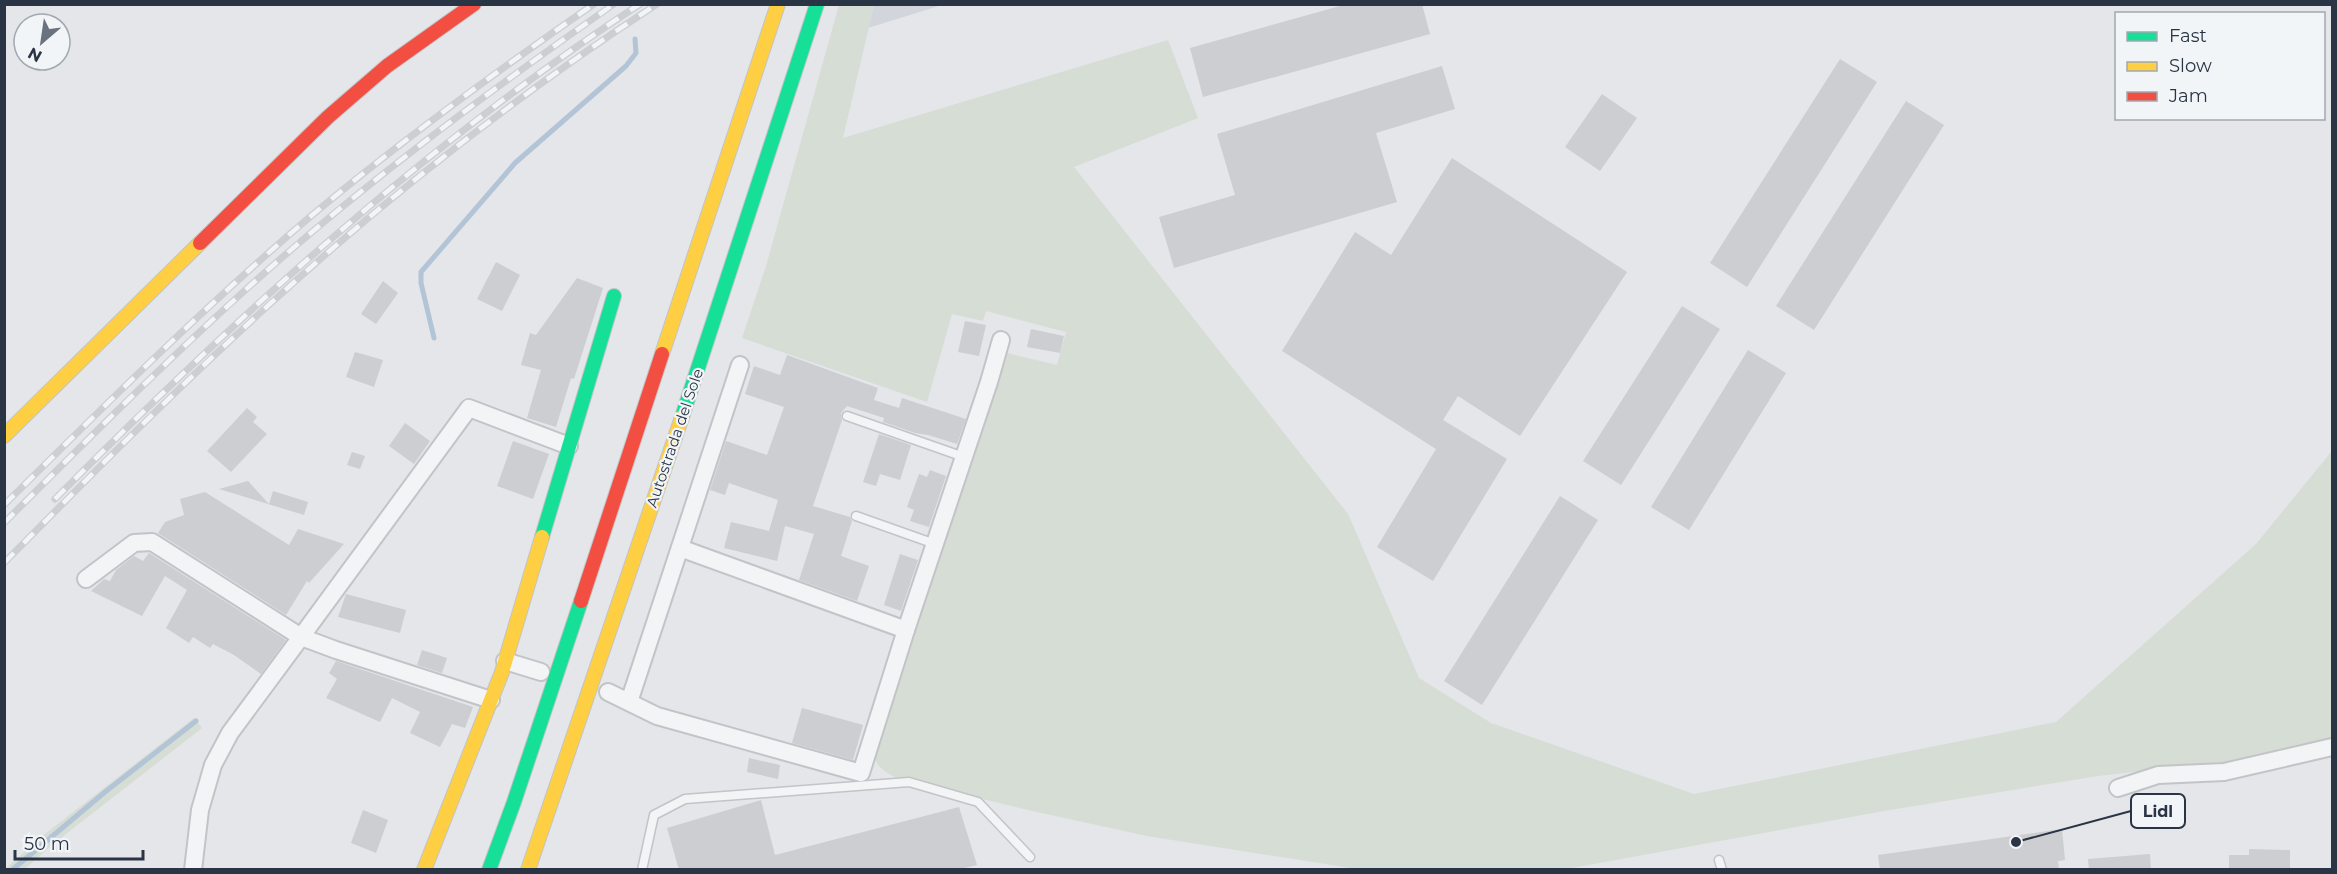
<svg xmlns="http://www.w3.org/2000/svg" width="2337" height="874" font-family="Montserrat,sans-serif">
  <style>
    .built { fill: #d2d6dc }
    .green { fill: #d5ddd4 }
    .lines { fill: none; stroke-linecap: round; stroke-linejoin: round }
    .stream { stroke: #b2c4d5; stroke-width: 5 }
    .building { fill: #ccced2 }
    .lane-casing { stroke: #c2c4c7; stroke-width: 11 }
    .street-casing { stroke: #c2c4c7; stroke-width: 20 }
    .fast-casing { stroke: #c2c4c7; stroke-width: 16 }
    .slow-casing { stroke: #c2c4c7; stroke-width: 16 }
    .jam-casing { stroke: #c2c4c7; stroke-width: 16 }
    .lane { stroke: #f3f4f6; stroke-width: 8 }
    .street { stroke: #f3f4f6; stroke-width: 16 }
    .fast { stroke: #16e098; stroke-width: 14 }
    .slow { stroke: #ffcf43; stroke-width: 14 }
    .jam { stroke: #f24e42; stroke-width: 14 }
    .rail-casing { stroke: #ccced1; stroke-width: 7 }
    .rail { stroke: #f2f5f8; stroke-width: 4.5; stroke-dasharray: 14; stroke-linecap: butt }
    .labels { text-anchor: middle; stroke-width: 4.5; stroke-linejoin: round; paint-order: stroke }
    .street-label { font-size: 15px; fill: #293444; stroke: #f2f5f8 }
    .leader { fill: none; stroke: #293444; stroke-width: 2 }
    .callout-dot { fill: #293444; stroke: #f2f5f8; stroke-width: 2 }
    .callout { fill: #f2f5f8; stroke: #293444; stroke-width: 2 }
    .callout-label { font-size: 16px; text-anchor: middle; font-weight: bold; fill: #293444 }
  </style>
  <rect width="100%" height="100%" fill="#e4e6e9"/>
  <path class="built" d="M874 5H942L868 28Z"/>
  <g class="green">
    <path d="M839 5H874L843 138 1168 40 1198 118 1074 167 1348 514 1419 678 1491 723 1694 794 2056 722 2256 544 2332 451V739L2214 768 2134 772 2098 776 1884 811 1561 870 1357 869 1147 836 1028 810 899 779C883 771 875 767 873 749L1007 353 1057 365 1066 332 986 311 983 321 952 314 927 402 742 338 766 266Z"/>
    <path d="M194 718 202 728 53 844 25 869H5L45 834Z"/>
  </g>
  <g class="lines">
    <g class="stream">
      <path d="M434 338 421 283V272L515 163 626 66 636 53 635 39"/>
      <path d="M12 870 105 792 196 721"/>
    </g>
  </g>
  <g class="building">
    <path d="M1347 4H1422L1430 34 1203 97 1190 48Z"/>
    <path d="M1840 59 1877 82 1747 287 1710 263Z"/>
    <path d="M1442 66 1455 109 1376 133 1397 202 1174 268 1159 217 1235 195 1217 134Z"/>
    <path d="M1602 94 1637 118 1600 171 1565 147Z"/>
    <path d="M1906 101 1944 125 1814 330 1776 306Z"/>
    <path d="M1452 158 1627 272 1520 436 1458 396 1443 420 1507 459 1433 581 1377 547 1436 449 1282 351 1355 232 1391 255Z"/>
    <path d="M496 262 520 275 502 311 477 299Z"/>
    <path d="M577 278 603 288 574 379 571 378 556 427 527 418 541 370 521 365 530 333 536 335Z"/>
    <path d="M383 281 398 293 376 324 361 314Z"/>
    <path d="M1682 306 1720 329 1621 485 1583 461Z"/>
    <path d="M965 321 986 325 979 356 958 352Z"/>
    <path d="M1031 329 1064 336 1060 353 1027 347Z"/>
    <path d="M1748 350 1786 373 1689 530 1651 507Z"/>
    <path d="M355 352 383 360 374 387 346 377Z"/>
    <path d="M787 355 878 388 874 400 899 408 902 398 966 419 957 444 928 435 915 433 883 422 884 418 847 406 841 413 842 420 813 506 850 517 852 521 841 556 869 566 857 601 799 580 814 534 785 526 777 561 724 548 731 522 769 531 778 500 729 483 725 495 710 490 726 441 767 455 784 407 745 394 754 366 780 375Z"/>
    <path d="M247 408 257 417 253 422 267 434 231 472 207 451Z"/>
    <path d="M405 423 430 441 414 464 389 446Z"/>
    <path d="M879 434 911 445 900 480 880 474 876 486 863 482Z"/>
    <path d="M513 441 549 454 533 499 497 486Z"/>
    <path d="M352 452 365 456 360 469 347 465Z"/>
    <path d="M930 470 946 476 929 527 910 521 914 510 907 507 919 474 927 477Z"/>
    <path d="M248 481 269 504 273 491 308 502 304 515 219 489Z"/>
    <path d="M205 492 289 545 298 529 344 544 309 583 307 581 286 615 158 533 165 522 184 515 180 499Z"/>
    <path d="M1560 496 1598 520 1482 705 1444 681Z"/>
    <path d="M149 553 286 640 261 674 234 655 213 644 210 648 193 637 189 643 166 628 187 590 165 576 142 616 91 591 104 579 110 581 116 570 134 556 143 561Z"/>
    <path d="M900 554 918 560 901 611 884 605Z"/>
    <path d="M346 594 406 610 400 633 338 617Z"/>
    <path d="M422 650 447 658 442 673 417 665Z"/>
    <path d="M336 661 473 707 465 728 452 724 440 747 410 733 420 712 392 698 380 722 326 698 337 679 329 673Z"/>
    <path d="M802 708 863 725 853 760 792 743Z"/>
    <path d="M749 758 780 765 778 779 747 772Z"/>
    <path d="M761 800 775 855 959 807 977 865 956 870H679L667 828Z"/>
    <path d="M363 810 388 820 376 853 351 843Z"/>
    <path d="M2062 829 2065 860 2058 861 2059 870H1880L1878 855Z"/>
    <path d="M2249 849 2290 850V870H2229V855H2249Z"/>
    <path d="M2150 854 2151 870H2089L2088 859Z"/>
  </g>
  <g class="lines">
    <defs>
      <g id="lane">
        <path d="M847 416 964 457"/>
        <path d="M856 516 935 544"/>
        <path d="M1719 860 1722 870"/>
        <path d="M642 870 654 815 685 799 909 782 978 802 1030 857"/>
      </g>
      <g id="street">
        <path d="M680 548 906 630 989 382 1001 340"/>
        <path d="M86 579 134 543 152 542 301 637 230 733 213 765 200 810 193 870"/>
        <path d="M505 661 541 672"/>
        <path d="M608 692 657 716 861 773 906 630"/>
        <path d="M491 700 336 650 301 637 469 408 569 446"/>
        <path d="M629 702 740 365"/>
        <path d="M2118 788 2158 775 2224 772 2332 747"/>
      </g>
      <g id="fast">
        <path d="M682 417 817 4"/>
        <path d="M542 537 614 296"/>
        <path d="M489 870 514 802 581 601"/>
      </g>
      <g id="slow">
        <path d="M662 354 778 4"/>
        <path d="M4 436 200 243"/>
        <path d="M424 870 502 672 542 537"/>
        <path d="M528 870 682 417"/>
      </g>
      <g id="jam">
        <path d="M200 243 328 117 387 66 474 4"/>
        <path d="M581 601 662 354"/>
      </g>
    </defs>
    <use href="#lane" class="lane-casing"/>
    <use href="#street" class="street-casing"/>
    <use href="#fast" class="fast-casing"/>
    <use href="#slow" class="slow-casing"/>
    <use href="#jam" class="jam-casing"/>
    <use href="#lane" class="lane"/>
    <use href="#street" class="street"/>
    <use href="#fast" class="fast"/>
    <use href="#slow" class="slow"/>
    <use href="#jam" class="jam"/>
    <defs>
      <g id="rail">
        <path d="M55 499C235 318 425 144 640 4"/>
        <path d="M4 505C104 406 204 307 311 216 402 140 497 71 594 4"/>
        <path d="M4 523C82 445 160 367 242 293 359 187 485 94 614 4"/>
        <path d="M4 563C88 478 172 393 260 313 383 200 517 95 657 4"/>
      </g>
    </defs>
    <use href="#rail" class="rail-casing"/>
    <use href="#rail" class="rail"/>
  </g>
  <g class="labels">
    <g class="street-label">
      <text transform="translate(675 438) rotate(-71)" y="5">Autostrada del Sole</text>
    </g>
  </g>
  <path class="leader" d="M2016 842L2131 811"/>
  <circle class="callout-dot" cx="2016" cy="842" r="6"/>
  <rect class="callout" x="2131" y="794" width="54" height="34" rx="6"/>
  <g class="callout-label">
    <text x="2158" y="817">Lidl</text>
  </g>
  <rect width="2337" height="874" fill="none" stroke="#293444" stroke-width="12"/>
  <rect x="2115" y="12" width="210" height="108" fill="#f2f5f8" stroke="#a2a8b0" stroke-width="1.5"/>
  <rect x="2127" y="32" width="30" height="9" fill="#16e098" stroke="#a2a8b0" stroke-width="1.5"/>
  <text x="2169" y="42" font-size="18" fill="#293444">Fast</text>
  <rect x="2127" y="62" width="30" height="9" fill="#ffcf43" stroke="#a2a8b0" stroke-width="1.5"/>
  <text x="2169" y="72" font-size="18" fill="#293444">Slow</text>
  <rect x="2127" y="92" width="30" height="9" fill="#f24e42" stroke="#a2a8b0" stroke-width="1.5"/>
  <text x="2169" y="102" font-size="18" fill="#293444">Jam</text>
  <g transform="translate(42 42) rotate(209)"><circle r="28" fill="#f2f5f8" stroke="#a2a8b0" stroke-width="1.5"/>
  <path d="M0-4.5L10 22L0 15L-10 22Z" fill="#6a727e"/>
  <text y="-9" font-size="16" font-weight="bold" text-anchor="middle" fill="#293444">N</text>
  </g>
  <path d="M15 850v9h128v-9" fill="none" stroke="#293444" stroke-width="3"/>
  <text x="24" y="850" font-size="18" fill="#293444" stroke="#f2f5f8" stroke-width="4.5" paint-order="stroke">50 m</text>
</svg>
